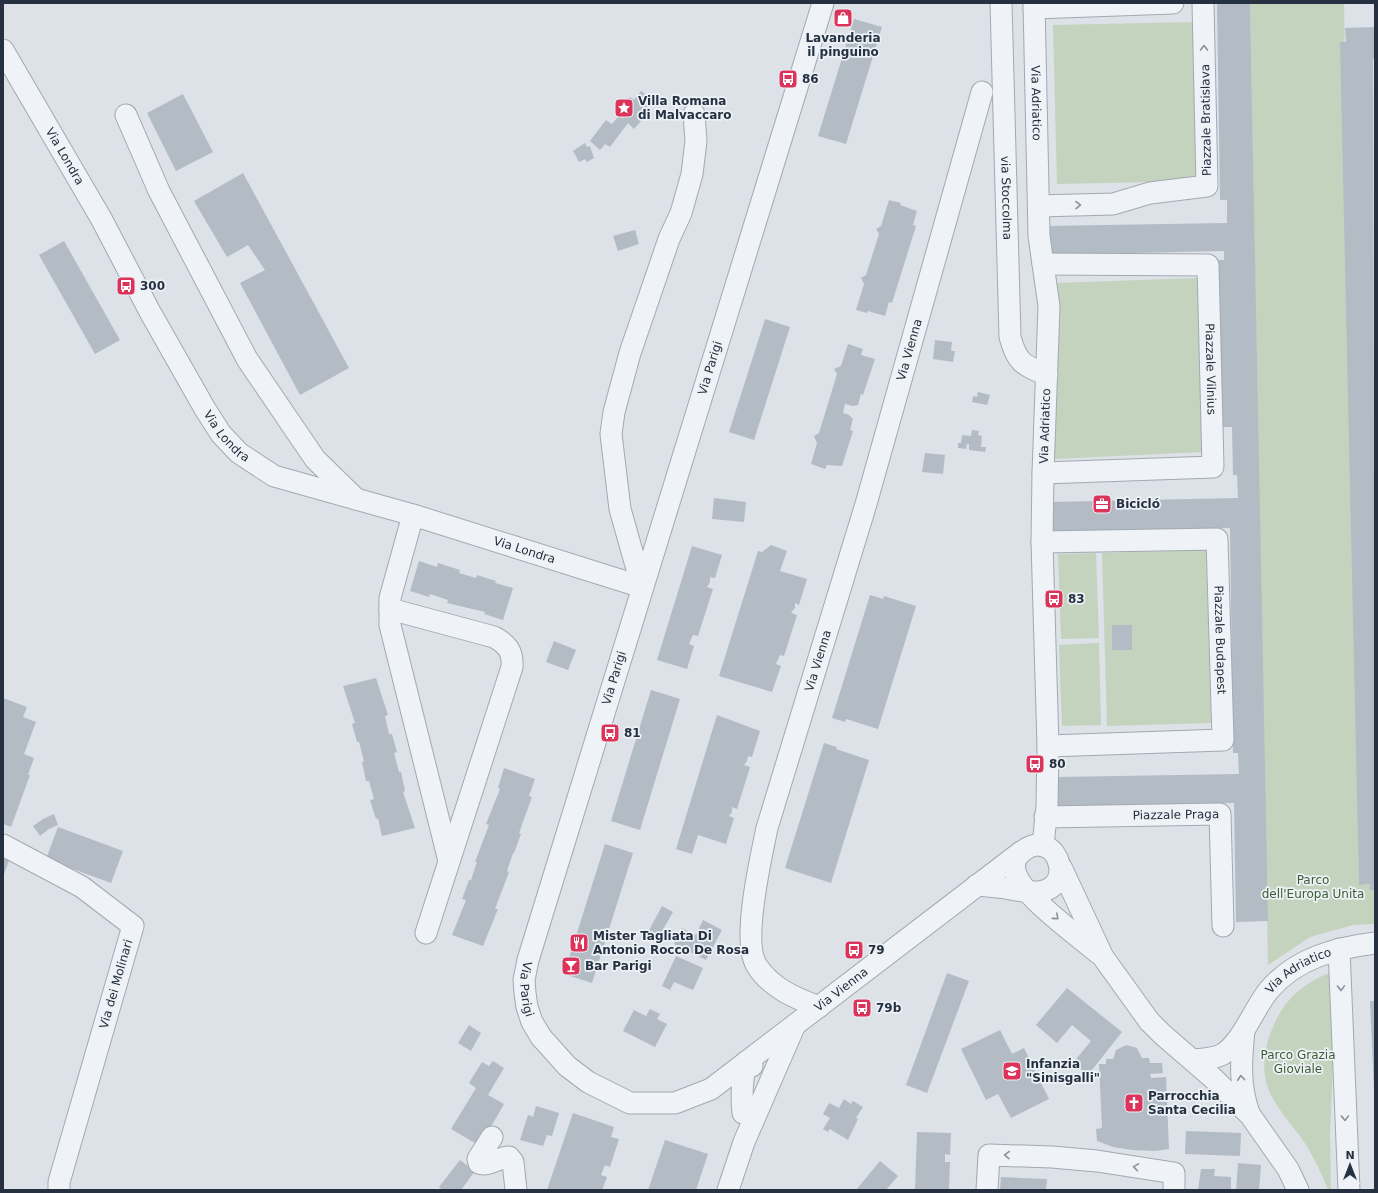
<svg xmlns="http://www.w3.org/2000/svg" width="1378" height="1193" font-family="'DejaVu Sans',sans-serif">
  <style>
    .green { fill: #c4d3bd }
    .building { fill: #b3bbc5 }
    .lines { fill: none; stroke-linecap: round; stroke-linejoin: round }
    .minor-casing { stroke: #a1a9b2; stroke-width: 23 }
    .minor { stroke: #eff2f6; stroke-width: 21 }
    .oneway { stroke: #8a919b }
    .labels { text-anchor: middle; stroke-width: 3.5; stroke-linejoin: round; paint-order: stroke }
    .poi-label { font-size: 12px; font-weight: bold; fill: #253040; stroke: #ecf1f6; text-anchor: start }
    .street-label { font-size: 12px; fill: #253040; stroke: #ecf1f6 }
    .park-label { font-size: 12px; fill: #3c5d31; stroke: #ecf1f6 }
  </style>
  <rect width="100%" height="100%" fill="#dce2e8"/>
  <g class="green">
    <path d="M1250 3H1344L1359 885 1370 884V890H1375V924L1353 925 1310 937 1268 965Z"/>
    <path d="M1194 22 1198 181 1057 184 1053 25Z"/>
    <path d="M1197 278 1203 452 1054 459 1055 283Z"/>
    <path d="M1206 550 1211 723 1107 726 1102 553Z"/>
    <path d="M1096 553 1099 638 1061 639 1058 554Z"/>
    <path d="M1099 643 1101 725 1062 726 1059 645Z"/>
    <path d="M1337 971 1330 1135 1331 1190H1328C1321 1172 1313 1155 1302 1139 1292 1125 1280 1112 1272 1097 1257 1069 1266 1037 1281 1011 1293 992 1315 976 1337 971Z"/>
  </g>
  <g class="building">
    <path d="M1217 3H1250L1268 921 1236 922 1234 803 1058 806V777L1239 774 1238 753H1233L1230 528 1052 531 1051 502 1238 498 1237 475H1233L1232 427H1219L1216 260H1224V251L1045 255 1044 226 1227 223V200H1220Z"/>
    <path d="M854 19 882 27 846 144 818 136Z"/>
    <path d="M1375 27V59H1373L1375 890H1370V884L1359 885 1340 42H1346L1345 28Z"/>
    <path d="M641 91 654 100 645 110 649 112 634 129 628 123 610 147 605 144 600 150 590 141 606 120 612 124 619 116 624 120 617 113 630 97 634 100Z"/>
    <path d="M183 94 213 152 176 171 147 113Z"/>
    <path d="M585 143 587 147 590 146 594 158 587 162 585 159 579 162 573 151Z"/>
    <path d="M243 173 349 368 300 395 240 283 265 270 248 245 227 257 194 201Z"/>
    <path d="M889 200 901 203 900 205 917 211 913 225 916 226 892 303 889 302 885 316 868 311 867 313 856 310 864 284 861 278 866 275 879 234 876 229 881 226Z"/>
    <path d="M635 230 639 244 618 251 613 236Z"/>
    <path d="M64 241 120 340 95 354 39 255Z"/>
    <path d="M765 319 790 327 754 440 729 432Z"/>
    <path d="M935 340 952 342 951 351H955L953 362 933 359Z"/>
    <path d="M848 344 863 349 861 355 875 359 863 395 861 394 858 405 853 406 845 404 843 413 849 415 853 419 850 430 853 431 842 466 827 465 825 469 811 464 817 443 814 436 819 433 837 374 834 369 841 366Z"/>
    <path d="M978 392 990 395 987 405 972 402 973 396 977 397Z"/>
    <path d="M972 430 979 431 978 435 982 436 981 447H986L985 452 969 450V444H967L966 449 958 448V443H961L962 435 971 436Z"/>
    <path d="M925 453 945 455 943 474 922 472Z"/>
    <path d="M714 498 746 502 744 522 712 519Z"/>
    <path d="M771 545 787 551 780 571 807 579 799 605 795 603V608L791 613 797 615 784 656 780 655 776 664 781 666 772 692 719 676 758 551 762 552Z"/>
    <path d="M692 546 722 555 715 578 710 577V582L707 587 713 589 698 636 693 635 689 644 694 646 687 669 657 660Z"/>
    <path d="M419 561 437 567 438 563 460 570 459 573 476 578 477 575 496 581 495 583 513 588 503 620 484 614 485 612 447 603 448 600 430 594 429 597 410 591Z"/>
    <path d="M870 595 883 599 884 596 916 606 878 729 846 719 845 722 832 718Z"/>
    <rect x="1112" y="625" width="20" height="25"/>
    <path d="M554 641 576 650 568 670 546 662Z"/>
    <path d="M376 678 388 715 385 716 389 734H392L397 752 394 753 399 772H401L405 791 403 792 415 828 382 836 378 818 376 819 370 800 374 799 369 781H366L362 762 364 761 359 742H357L352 724 355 723 343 686Z"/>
    <path d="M651 690 680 699 640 830 611 821Z"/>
    <path d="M3 698 27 707 23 717 36 722 24 754 34 758 28 775H30L11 827 3 824Z"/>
    <path d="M717 715 760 731 752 757 748 756 747 761 744 765 750 767 737 809 732 807V812L729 816 734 818 726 844 698 835 692 854 676 849Z"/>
    <path d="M824 743 837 747 836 749 869 760 831 883 785 868Z"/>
    <path d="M504 768 535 779 529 796 532 797 519 833 521 834 514 853H513L507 871 509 872 495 909H498L483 946 452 935 466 900 462 899 469 880H471L477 862H475L489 825 486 824 500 789 498 788Z"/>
    <path d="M54 814 58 825 49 829 40 836 33 826 43 819Z"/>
    <path d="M58 827 123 851 111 883 46 859Z"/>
    <path d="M605 844 633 853 592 983 564 974Z"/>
    <path d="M3 852 11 855 3 877Z"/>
    <path d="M662 906 673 912 657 940 647 934Z"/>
    <path d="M703 920 722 930 706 960 674 944 682 928 696 935Z"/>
    <path d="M676 956 703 968 693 990 674 982 670 990 662 986Z"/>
    <path d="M947 973 969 981 927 1093 906 1085Z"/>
    <path d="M1067 988 1122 1032 1088 1075 1073 1063 1091 1041 1072 1025 1057 1043 1036 1025Z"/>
    <path d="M1370 1001H1375V1092H1374Z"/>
    <path d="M650 1009 660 1014 657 1019 667 1024 655 1047 623 1031 634 1010 646 1016Z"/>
    <path d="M469 1025 481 1033 471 1051 458 1043Z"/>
    <path d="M1000 1030 1012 1054 1024 1048 1049 1099 1011 1118 998 1094 986 1100 961 1049Z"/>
    <path d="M1126 1045 1137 1048 1142 1058H1149L1150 1063H1162L1163 1073 1150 1074 1151 1078 1166 1077 1169 1149 1155 1151 1132 1150 1113 1147 1097 1141 1096 1129 1102 1128 1099 1064H1106V1059H1113L1116 1050Z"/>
    <path d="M493 1061 504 1068 488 1095 504 1104 480 1146 451 1129 476 1088 469 1083 482 1062 489 1066Z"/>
    <path d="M844 1099 851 1104 853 1101 863 1107 856 1118 858 1119 848 1140 830 1129 828 1132 823 1129 830 1118 823 1114 829 1103 839 1108Z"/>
    <path d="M536 1106 559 1113 552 1136 547 1135 543 1146 520 1140 528 1115 533 1117Z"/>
    <path d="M573 1113 614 1127 611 1137 619 1139 610 1167 605 1165 601 1175 607 1177 602 1190H547Z"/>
    <path d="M1186 1131 1241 1133 1240 1156 1185 1154Z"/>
    <path d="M917 1132 951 1133 950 1155 945 1154V1162H950L949 1190H915Z"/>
    <path d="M665 1140 708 1154 696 1190H648Z"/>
    <path d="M460 1160 475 1171 461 1190H442L439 1187Z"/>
    <path d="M880 1161 898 1176 886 1190H856Z"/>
    <path d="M1238 1163 1261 1165 1259 1190H1236Z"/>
    <path d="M1201 1169H1215L1214 1176 1231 1177V1190H1198Z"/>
    <path d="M1001 1177 1047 1179 1046 1190H1000Z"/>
  </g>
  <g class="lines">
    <defs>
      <g id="minor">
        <path id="s1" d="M823 3 528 960 524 980 525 993 527 1007 532 1022 541 1037 567 1066 588 1082 630 1103H675L711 1089 1021 852"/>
        <path id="s2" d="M1001 3 1010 337C1017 363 1023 365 1047 375"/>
        <path id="s3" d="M1034 3 1039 236 1049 306 1043 473 1042 542 1048 746 1047 806 1043 846"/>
        <path d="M1034 8 1173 3"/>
        <path id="s4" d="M3 50 102 220 150 312 205 409 221 434 239 453 274 476 413 515 642 587"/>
        <path d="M126 115 159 191 247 359 315 459 356 499"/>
        <path d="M1039 206 1113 204 1150 193 1207 186 1203 3"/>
        <path id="s5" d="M1043 264 1208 265 1213 467 1043 473"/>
        <path d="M413 515 390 598V625L449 861"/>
        <path id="s6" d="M1042 542 1217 539 1223 740 1048 746"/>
        <path d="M642 587 620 509 611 434 614 412 630 353 669 239 681 213 692 174 696 141 694 114"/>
        <path d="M390 609 494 637C507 644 513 651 512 667L426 933"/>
        <path id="s7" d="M1045 817 1220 814 1223 926"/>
        <path d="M3 845 82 887 133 926 59 1182V1190"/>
        <path d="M1061 867 1103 957 1149 1021 1163 1035 1214 1079 1250 1115 1288 1169 1298 1190"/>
        <path d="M977 885C992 886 1007 888 1022 891 1086 902 1057 821 1022 852 1015 857 1013 866 1016 874 1023 896 1078 936 1098 953"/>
        <path d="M1339 949 1349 1190"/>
        <path id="s8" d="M819 1007C795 998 771 988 757 966 741 943 761 857 767 828L866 504 982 92"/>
        <path d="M1244 1031C1241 1060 1239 1085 1249 1113"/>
        <path id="s9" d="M1194 1060C1203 1059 1215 1059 1223 1054 1243 1041 1254 1008 1269 990 1296 958 1336 948 1375 943"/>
        <path d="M743 1113C741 1095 742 1080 746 1062L752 1066"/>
        <path d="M492 1137 478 1159 479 1163C488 1167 499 1157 509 1157L513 1162 516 1190"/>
        <path d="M728 1190 744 1142 794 1027"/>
        <path d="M987 1190 989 1155 1052 1157 1097 1161 1174 1173V1190"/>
      </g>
    </defs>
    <use href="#minor" class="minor-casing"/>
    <use href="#minor" class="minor"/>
  </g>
  <defs><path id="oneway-chevron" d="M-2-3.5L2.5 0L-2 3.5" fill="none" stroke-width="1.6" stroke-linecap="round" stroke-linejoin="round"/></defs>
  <g class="oneway">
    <use href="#oneway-chevron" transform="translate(1204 48) rotate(-91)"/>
    <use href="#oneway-chevron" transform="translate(1078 205) rotate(-1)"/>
    <use href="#oneway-chevron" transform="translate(1056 917) rotate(41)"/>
    <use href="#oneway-chevron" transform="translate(1341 988) rotate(88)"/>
    <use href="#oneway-chevron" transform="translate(1241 1078) rotate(-95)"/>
    <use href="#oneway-chevron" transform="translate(1345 1118) rotate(88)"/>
    <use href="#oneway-chevron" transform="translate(1007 1155) rotate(-178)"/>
    <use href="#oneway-chevron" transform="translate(1136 1167) rotate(-171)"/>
  </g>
  <defs>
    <symbol id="shop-square" viewBox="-11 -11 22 22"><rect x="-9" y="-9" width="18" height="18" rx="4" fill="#db3359" stroke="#ecf1f6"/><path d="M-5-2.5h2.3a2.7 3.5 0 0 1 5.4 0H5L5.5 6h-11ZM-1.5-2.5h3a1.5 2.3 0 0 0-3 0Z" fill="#fff"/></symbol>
    <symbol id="bus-square" viewBox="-11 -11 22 22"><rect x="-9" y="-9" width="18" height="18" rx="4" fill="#db3359" stroke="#ecf1f6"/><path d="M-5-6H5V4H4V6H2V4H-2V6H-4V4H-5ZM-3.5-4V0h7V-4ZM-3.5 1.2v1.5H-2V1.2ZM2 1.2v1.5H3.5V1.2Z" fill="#fff"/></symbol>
    <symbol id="sight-square" viewBox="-11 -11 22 22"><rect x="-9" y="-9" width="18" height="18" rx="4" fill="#db3359" stroke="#ecf1f6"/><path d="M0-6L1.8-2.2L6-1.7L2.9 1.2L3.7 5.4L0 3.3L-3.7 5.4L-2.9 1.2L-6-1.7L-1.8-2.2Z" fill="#fff"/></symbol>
    <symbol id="office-square" viewBox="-11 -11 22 22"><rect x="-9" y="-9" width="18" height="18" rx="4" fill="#db3359" stroke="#ecf1f6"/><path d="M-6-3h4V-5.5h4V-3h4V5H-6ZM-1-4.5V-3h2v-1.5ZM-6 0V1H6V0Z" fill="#fff"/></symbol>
    <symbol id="restaurant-square" viewBox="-11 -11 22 22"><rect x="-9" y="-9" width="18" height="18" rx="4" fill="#db3359" stroke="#ecf1f6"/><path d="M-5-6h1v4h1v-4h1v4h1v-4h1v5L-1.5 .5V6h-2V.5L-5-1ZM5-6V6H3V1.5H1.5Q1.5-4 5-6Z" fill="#fff"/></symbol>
    <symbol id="bar-square" viewBox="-11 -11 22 22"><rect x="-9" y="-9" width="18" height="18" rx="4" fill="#db3359" stroke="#ecf1f6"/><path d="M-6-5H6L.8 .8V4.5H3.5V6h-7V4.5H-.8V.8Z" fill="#fff"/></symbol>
    <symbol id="school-square" viewBox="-11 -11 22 22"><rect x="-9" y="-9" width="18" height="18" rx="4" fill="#db3359" stroke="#ecf1f6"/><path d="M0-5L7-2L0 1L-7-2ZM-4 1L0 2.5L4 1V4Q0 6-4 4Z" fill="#fff"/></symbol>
    <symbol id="church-square" viewBox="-11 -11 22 22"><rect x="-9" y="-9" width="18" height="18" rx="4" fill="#db3359" stroke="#ecf1f6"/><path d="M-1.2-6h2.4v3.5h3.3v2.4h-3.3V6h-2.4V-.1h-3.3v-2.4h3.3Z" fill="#fff"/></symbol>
  </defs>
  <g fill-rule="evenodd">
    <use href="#shop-square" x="832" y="7" width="22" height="22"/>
    <use href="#bus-square" x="777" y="68" width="22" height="22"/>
    <use href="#sight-square" x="613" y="97" width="22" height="22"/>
    <use href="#bus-square" x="115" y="275" width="22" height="22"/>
    <use href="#office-square" x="1091" y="493" width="22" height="22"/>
    <use href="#bus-square" x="1043" y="588" width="22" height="22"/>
    <use href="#bus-square" x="599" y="722" width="22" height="22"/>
    <use href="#bus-square" x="1024" y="753" width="22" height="22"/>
    <use href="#restaurant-square" x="568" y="932" width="22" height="22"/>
    <use href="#bus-square" x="843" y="939" width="22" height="22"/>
    <use href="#bar-square" x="560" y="955" width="22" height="22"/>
    <use href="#bus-square" x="851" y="997" width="22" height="22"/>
    <use href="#school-square" x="1001" y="1060" width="22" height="22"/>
    <use href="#church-square" x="1123" y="1092" width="22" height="22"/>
  </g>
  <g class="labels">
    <g class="poi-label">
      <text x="843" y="42" text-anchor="middle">Lavanderia<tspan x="843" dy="14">il pinguino</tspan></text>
      <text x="802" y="83">86</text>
      <text x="638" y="105">Villa Romana<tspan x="638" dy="14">di Malvaccaro</tspan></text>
      <text x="140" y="290">300</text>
      <text x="1116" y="508">Bicicló</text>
      <text x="1068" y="603">83</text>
      <text x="624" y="737">81</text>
      <text x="1049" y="768">80</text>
      <text x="593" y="940">Mister Tagliata Di<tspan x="593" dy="14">Antonio Rocco De Rosa</tspan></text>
      <text x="868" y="954">79</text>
      <text x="585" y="970">Bar Parigi</text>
      <text x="876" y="1012">79b</text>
      <text x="1026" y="1068">Infanzia<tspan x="1026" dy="14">"Sinisgalli"</tspan></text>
      <text x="1148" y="1100">Parrocchia<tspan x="1148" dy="14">Santa Cecilia</tspan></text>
    </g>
    <g class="street-label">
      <text dy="4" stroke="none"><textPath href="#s3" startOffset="100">Via Adriatico</textPath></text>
      <text transform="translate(1206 120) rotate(-91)" y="4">Piazzale Bratislava</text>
      <text dy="4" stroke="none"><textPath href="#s4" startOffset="123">Via Londra</textPath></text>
      <text dy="4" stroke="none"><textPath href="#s2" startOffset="195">via Stoccolma</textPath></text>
      <text dy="4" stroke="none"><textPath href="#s8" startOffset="715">Via Vienna</textPath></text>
      <text transform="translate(710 368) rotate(-73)" y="4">Via Parigi</text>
      <text dy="4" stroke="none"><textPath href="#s5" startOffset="269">Piazzale Vilnius</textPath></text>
      <text transform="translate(1045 426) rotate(-88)" y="4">Via Adriatico</text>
      <text dy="4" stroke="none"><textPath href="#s4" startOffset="447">Via Londra</textPath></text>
      <text dy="4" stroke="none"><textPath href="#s4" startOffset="771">Via Londra</textPath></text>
      <text dy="4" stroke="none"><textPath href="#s6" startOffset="276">Piazzale Budapest</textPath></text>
      <text dy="4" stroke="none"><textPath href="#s8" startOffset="391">Via Vienna</textPath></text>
      <text transform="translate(614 678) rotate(-73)" y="4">Via Parigi</text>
      <text dy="4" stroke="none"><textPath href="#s7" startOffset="131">Piazzale Praga</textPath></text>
      <text dy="4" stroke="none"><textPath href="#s9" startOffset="145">Via Adriatico</textPath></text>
      <text transform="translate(116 984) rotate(-74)" y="4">Via dei Molinari</text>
      <text dy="4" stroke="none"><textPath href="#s1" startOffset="1442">Via Vienna</textPath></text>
      <text dy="4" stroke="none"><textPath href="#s1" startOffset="1031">Via Parigi</textPath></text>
    </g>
    <g class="park-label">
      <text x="1313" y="884">Parco<tspan x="1313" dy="14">dell'Europa Unita</tspan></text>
      <text x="1298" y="1059">Parco Grazia<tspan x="1298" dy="14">Gioviale</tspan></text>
    </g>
  </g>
  <rect width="1378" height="1193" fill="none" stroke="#253040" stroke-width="8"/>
  <g transform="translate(1350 1165)" stroke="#ecf1f6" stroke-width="3" paint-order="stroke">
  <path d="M0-3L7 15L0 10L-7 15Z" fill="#253040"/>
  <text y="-6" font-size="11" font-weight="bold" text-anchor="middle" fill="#253040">N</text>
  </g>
</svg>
